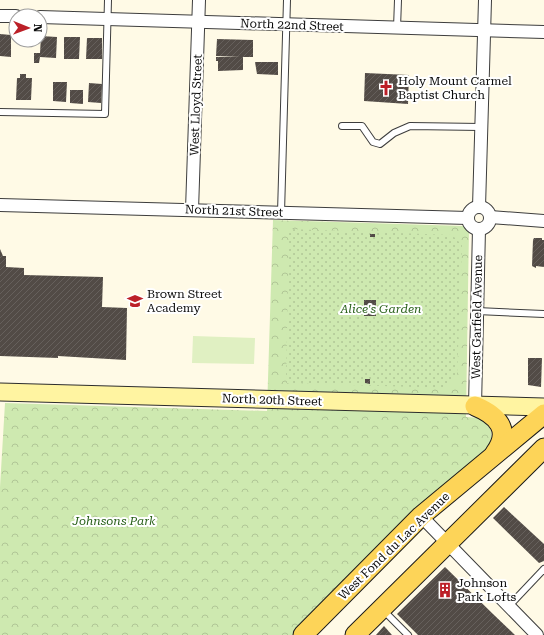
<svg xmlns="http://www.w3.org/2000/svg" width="544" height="635" font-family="'Roboto Serif',serif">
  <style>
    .park { fill: url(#park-crowns) }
    .garden { fill: url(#garden-dots) }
    .pitch { fill: #e0f0c2 }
    .building { fill: url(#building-hatch) }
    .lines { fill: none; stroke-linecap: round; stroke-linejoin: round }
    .service-casing { stroke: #3d3d3d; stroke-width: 8 }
    .minor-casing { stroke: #3d3d3d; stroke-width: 14 }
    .secondary-casing { stroke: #2c2c2c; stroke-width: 19 }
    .primary-casing { stroke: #1b1b1b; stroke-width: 21 }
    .service { stroke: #fff; stroke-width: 6 }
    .minor { stroke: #fff; stroke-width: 12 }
    .secondary { stroke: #fff4a1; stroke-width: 17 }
    .primary { stroke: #fdd458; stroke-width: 19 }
    .labels { text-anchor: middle; stroke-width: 4; stroke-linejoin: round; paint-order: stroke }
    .street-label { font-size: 12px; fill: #0a0a0a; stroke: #fff }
    .poi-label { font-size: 12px; fill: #0a0a0a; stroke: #fff; text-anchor: start }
    .park-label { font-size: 12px; font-style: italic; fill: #29611a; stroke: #fff }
  </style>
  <defs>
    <pattern id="park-crowns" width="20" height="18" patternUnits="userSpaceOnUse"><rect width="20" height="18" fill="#cee9b0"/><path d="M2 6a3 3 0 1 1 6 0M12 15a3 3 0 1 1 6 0" fill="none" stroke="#b0c696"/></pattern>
    <pattern id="garden-dots" width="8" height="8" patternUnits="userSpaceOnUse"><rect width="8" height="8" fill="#cee9b0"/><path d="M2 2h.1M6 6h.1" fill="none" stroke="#b0c696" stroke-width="1.8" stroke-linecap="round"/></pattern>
    <pattern id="building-hatch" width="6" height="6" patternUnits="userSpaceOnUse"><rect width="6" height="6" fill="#524b46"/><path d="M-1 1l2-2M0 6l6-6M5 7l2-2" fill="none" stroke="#66605c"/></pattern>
  </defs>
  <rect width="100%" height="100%" fill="#fffae6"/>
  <path class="park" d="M273 220 463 226 469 229 466 417 481 418C491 428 495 433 488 447L297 635H0V487L5 403 267 411Z"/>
  <path class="garden" d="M289 229 452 235 462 245 457 377 446 388 286 383Z"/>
  <path class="pitch" d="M193 336 255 338 254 364 192 363Z"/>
  <g class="building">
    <path d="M0 34 11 35V57L0 56Z"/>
    <path d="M41 36 57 37 56 58 40 57 39 63H34V53H40Z"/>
    <path d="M64 37H80L79 59H64Z"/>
    <path d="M87 38H102V59H86Z"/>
    <path d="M217 39 253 40V57H243V70L218 71V61H216V57L240 56H216Z"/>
    <path d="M255 62H278V75L257 74Z"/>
    <path d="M365 73 409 75 408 104 364 101Z"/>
    <path d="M20 74H26V78H32L31 100H16L17 78H20Z"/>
    <path d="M53 82H67L66 102 53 101Z"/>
    <path d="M89 83 102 84 101 103 88 102Z"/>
    <path d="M70 90H83V104L70 103Z"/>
    <rect x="370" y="234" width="5" height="3"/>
    <path d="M534 238H542V240H544V267L536 266V268L532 266 533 240Z"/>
    <path d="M0 249 3 256H6V267L24 268V275L103 277 102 307 127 308 126 360 58 356V358L0 356Z"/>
    <rect x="364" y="300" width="12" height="16"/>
    <path d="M528 358H542L541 387 528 385Z"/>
    <path d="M365 379H370V384L365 383Z"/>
    <path d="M504 507 544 544V561L539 563 493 518Z"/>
    <path d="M445 567 493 614 515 635H418L397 614Z"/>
    <path d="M384 626 392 635H376Z"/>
  </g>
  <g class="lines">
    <defs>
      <g id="service">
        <path d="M397 28 398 0"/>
        <path d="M0 112 105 114 108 0"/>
        <path d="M342 126H362L373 142 380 144 394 133 410 126 481 127"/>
        <path d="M281 213 287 0"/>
        <path d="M477 311 544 314"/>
        <path d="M508 607 544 569"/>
        <path d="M384 611 408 635"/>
      </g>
      <g id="minor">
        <path d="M0 16H16"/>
        <path d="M40 17 544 32"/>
        <path d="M0 205 468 218"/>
        <circle cx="479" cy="218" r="11"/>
        <path d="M479 207 485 0"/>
        <path d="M192 210 199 0"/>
        <path d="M490 217 544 221"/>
        <path d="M475 406 479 229"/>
        <path d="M421 516 537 635"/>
      </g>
      <path id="secondary" d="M0 392 544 407"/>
      <g id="primary">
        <path d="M475 406C497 415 512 430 495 453"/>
        <path d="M303 635 421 516 544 414"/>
        <path d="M355 635 544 448"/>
      </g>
    </defs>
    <use href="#service" class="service-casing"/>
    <use href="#minor" class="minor-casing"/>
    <use href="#secondary" class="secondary-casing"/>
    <use href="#primary" class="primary-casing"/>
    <use href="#service" class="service"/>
    <use href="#minor" class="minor"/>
    <use href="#secondary" class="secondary"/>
    <use href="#primary" class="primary"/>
  </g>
  <defs>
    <symbol id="church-bare" viewBox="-9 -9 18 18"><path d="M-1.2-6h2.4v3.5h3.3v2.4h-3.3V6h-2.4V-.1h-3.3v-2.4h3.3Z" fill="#bc2028" stroke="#fff" stroke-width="2.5" paint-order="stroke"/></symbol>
    <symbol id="school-bare" viewBox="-9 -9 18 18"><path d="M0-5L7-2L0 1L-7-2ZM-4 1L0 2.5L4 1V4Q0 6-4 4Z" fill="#bc2028" stroke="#fff" stroke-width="2.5" paint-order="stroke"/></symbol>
    <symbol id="building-bare" viewBox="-9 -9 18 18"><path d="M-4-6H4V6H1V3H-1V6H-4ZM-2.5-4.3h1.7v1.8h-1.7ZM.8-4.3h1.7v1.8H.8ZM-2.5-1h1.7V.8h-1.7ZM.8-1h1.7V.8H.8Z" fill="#bc2028" stroke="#fff" stroke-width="2.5" paint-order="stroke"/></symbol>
  </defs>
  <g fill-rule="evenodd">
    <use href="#church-bare" x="375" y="77" width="22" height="22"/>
    <use href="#school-bare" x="124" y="290" width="22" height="22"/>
    <use href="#building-bare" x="434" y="579" width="22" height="22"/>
  </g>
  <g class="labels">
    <g class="street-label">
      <text transform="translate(292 25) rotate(2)" y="4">North 22nd Street</text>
      <text transform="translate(196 105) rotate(-88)" y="4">West Lloyd Street</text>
      <text transform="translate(234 211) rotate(2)" y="4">North 21st Street</text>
      <text transform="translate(477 317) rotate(-89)" y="4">West Garfield Avenue</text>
      <text transform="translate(272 400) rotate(2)" y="4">North 20th Street</text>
      <text transform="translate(394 546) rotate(-44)" y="4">West Fond du Lac Avenue</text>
    </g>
    <g class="poi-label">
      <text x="398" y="85">Holy Mount Carmel<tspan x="398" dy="14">Baptist Church</tspan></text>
      <text x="147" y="298">Brown Street<tspan x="147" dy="14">Academy</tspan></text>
      <text x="457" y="587">Johnson<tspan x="457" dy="14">Park Lofts</tspan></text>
    </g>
    <g class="park-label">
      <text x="381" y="313">Alice's Garden</text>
      <text x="114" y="525">Johnsons Park</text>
    </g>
  </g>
  <g transform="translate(28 28) rotate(91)"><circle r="19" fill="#ffffff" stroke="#9d9d9d"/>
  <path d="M0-3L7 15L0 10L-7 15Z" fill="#bc2028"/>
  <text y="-6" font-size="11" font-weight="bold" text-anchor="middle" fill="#0a0a0a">N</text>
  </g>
</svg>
